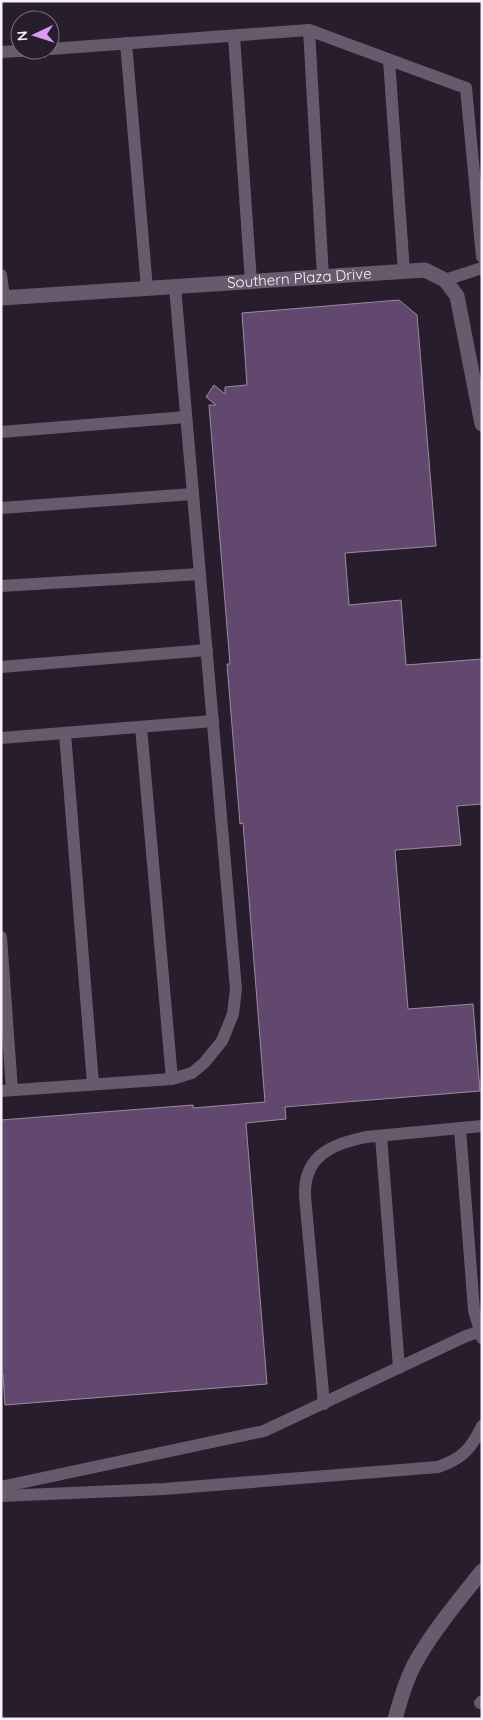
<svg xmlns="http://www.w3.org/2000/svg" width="483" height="1720" font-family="Quicksand,sans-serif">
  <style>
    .building { fill: #62476f; stroke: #9a8ca0 }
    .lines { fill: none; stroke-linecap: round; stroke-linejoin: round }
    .service { stroke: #675a6d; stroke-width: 12 }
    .minor { stroke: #675a6d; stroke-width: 15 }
    .labels { text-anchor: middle; stroke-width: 5; stroke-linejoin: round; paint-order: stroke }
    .street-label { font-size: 15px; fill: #f8f1fc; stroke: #271d2c }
  </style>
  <rect width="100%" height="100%" fill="#271d2c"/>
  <path class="building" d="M399 300 417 315 436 546 345 553 349 605 401 600 406 665 482 659V804L457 806 461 845 395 850 408 1009 473 1004 480 1091 285 1107 286 1119 246 1123 267 1384 5 1405 3 1375H1V1120L193 1105V1108L265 1102 243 823 240 824 227 664H230L209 405H216L206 397 214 385 225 394V387L247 385 242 313Z"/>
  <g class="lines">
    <g class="service">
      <path d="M309 30 323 277"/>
      <path d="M234 36 251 282"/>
      <path d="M126 43 147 288"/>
      <path d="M50 49 309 30 466 88 482 257"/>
      <path d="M1 52 36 50"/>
      <path d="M389 60 404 272"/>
      <path d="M1 275 4 297"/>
      <path d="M445 280 482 268"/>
      <path d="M1 432 186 417"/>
      <path d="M1 508 193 494"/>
      <path d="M1 586 200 574"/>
      <path d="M1 667 207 650"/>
      <path d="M141 727 172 1079"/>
      <path d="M65 733 93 1084"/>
      <path d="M1 738 213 721"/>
      <path d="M1 937 12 1090"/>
      <path d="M1 1091 172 1079 192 1073 204 1063 222 1041 233 1014 236 989 175 287"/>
      <path d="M460 1129 474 1310 482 1338"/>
      <path d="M381 1136 399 1368"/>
      <path d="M324 1404 305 1196C305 1190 305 1183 307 1177 314 1150 342 1142 366 1137L482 1126"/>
      <path d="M1 1487 264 1431 466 1336 482 1331"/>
      <path d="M1 1496 164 1489 438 1467C462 1459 471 1449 482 1426"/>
      <path d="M480 1703 482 1701"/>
    </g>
    <g class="minor">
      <path id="s1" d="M1 298 425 270 445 280 457 296 482 424"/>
      <path d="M395 1719C401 1698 407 1676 418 1658 436 1627 460 1599 482 1571"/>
    </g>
  </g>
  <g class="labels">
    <g class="street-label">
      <text dy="5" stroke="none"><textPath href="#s1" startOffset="299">Southern Plaza Drive</textPath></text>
    </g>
  </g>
  <rect width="483" height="1720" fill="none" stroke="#f8f1fc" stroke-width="5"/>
  <g transform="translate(35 35) rotate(266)"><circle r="24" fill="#271d2c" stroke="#7b727f"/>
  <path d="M0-4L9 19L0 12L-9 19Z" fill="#da9af7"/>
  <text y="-8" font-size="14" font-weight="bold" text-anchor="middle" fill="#f8f1fc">N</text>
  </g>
</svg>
